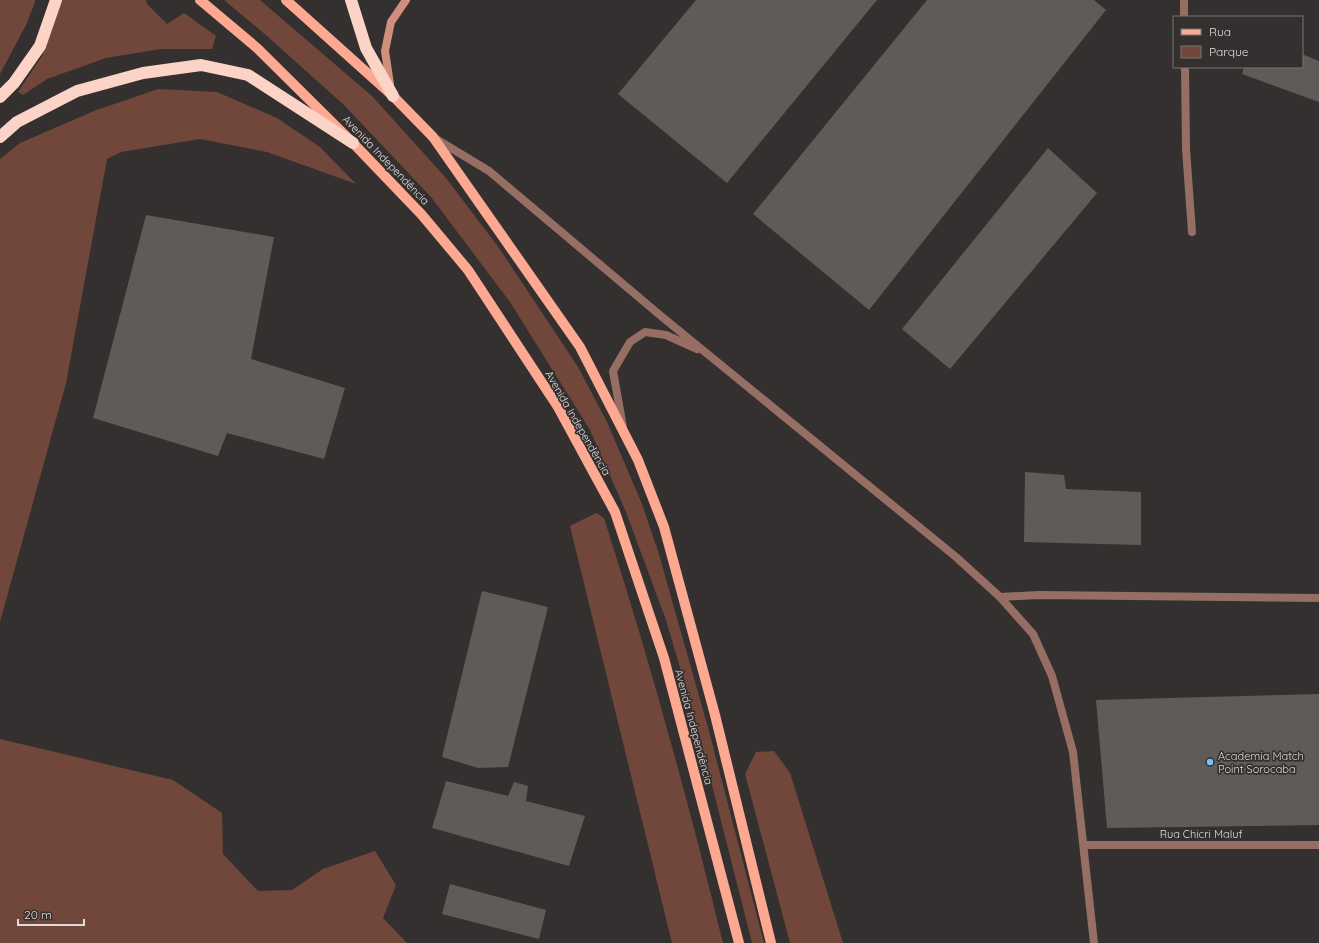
<svg xmlns="http://www.w3.org/2000/svg" width="1319" height="943" font-family="Quicksand,sans-serif">
  <style>
    .green { fill: #71473c }
    .building { fill: #5f5b59 }
    .lines { fill: none; stroke-linecap: round; stroke-linejoin: round }
    .lane { stroke: #976e63; stroke-width: 8 }
    .street { stroke: #976e63; stroke-width: 8 }
    .secondary { stroke: #d08f7d; stroke-width: 8 }
    .primary { stroke: #fda992; stroke-width: 10 }
    .highway { stroke: #fcd3c7; stroke-width: 12 }
    .poi-dot { fill: #7bbef9; stroke: #34302f; stroke-width: 1.5 }
    .labels { text-anchor: middle; stroke-width: 3.5; stroke-linejoin: round; paint-order: stroke }
    .street-label { font-size: 11px; fill: #dfdcdc; stroke: #34302f }
    .poi-label { font-size: 11px; fill: #dfdcdc; stroke: #34302f; text-anchor: start }
  </style>
  <rect width="100%" height="100%" fill="#34302f"/>
  <g class="green">
    <path d="M0 0H35V2L26 25 0 74Z"/>
    <path d="M59 0H146L147 4 167 24 184 13 216 36 212 49H161L106 58 47 79 23 95 18 92 42 56 56 16Z"/>
    <path d="M224 0H260L372 96 446 178 499 248 578 367 607 422 642 504 658 551 709 731 764 943H752L697 726 666 620 626 512 590 430 510 302 431 197 344 105 267 36Z"/>
    <path d="M158 89 217 92 277 118 320 147 356 184 267 152 200 139 121 152 107 159 66 383 0 622V159L20 143 94 111Z"/>
    <path d="M596 513 604 518C649 658 688 800 723 943H672L570 526Z"/>
    <path d="M0 739 173 780 222 813 223 854 258 891 292 890 323 869 375 851 396 885 383 918 407 943H0Z"/>
    <path d="M774 751 790 773 843 943H790L745 774 756 752Z"/>
  </g>
  <g class="building">
    <path d="M696 0H877L727 183 618 94Z"/>
    <path d="M927 0H1094L1106 10 869 310 753 214Z"/>
    <path d="M1302 54 1319 61V102L1242 74 1244 67H1302Z"/>
    <path d="M1048 148 1097 193 950 369 902 329Z"/>
    <path d="M146 215 274 237 251 359 345 388 324 459 227 433 218 456 93 418Z"/>
    <path d="M1025 472 1064 475 1066 489 1141 492V545L1024 542Z"/>
    <path d="M482 591 548 607 508 767 478 768 442 757Z"/>
    <path d="M1319 694V825L1107 828 1096 700Z"/>
    <path d="M446 781 508 796 514 782 528 786 526 801 585 816 569 866 432 828Z"/>
    <path d="M450 884 546 910 539 939 442 914Z"/>
  </g>
  <g class="lines">
    <g class="lane">
      <path d="M1184 0V17"/>
      <path d="M1185 67 1186 149 1192 232"/>
      <path d="M1000 597 1038 595 1319 598"/>
    </g>
    <g class="street">
      <path d="M436 139 489 171 661 316 956 557 1000 597 1033 634 1052 676 1073 752 1094 943"/>
      <path d="M623 427 613 371 630 342 645 332 666 335 697 349"/>
      <path d="M1084 845H1319"/>
    </g>
    <path class="secondary" d="M390 84 385 51 391 22 406 0"/>
    <g class="primary">
      <path d="M200 0 257 48 353 143 422 215 468 270 558 407 615 512 664 658 739 943"/>
      <path d="M286 0 393 96 433 137 580 347 638 460 664 527 715 715 771 943"/>
    </g>
    <g class="highway">
      <path d="M351 0 366 48 393 96"/>
      <path d="M0 97 14 83 40 46 56 0"/>
      <path d="M0 137 17 122 77 91 143 73 201 65 248 75 353 143"/>
    </g>
  </g>
  <circle class="poi-dot" cx="1210" cy="762" r="4"/>
  <g class="labels">
    <g class="street-label">
      <text transform="translate(386 160) rotate(46)" y="4">Avenida Independência</text>
      <text transform="translate(578 423) rotate(60)" y="4">Avenida Independência</text>
      <text transform="translate(694 727) rotate(75)" y="4">Avenida Independência</text>
      <text x="1201" y="838">Rua Chicri Maluf</text>
    </g>
    <g class="poi-label">
      <text x="1218" y="760">Academia Match<tspan x="1218" dy="13">Point Sorocaba</tspan></text>
    </g>
  </g>
  <rect x="1173" y="16" width="130" height="52" fill="#34302f" stroke="#787574"/>
  <rect x="1181" y="29" width="20" height="6" fill="#fda992" stroke="#787574"/>
  <text x="1209" y="36" font-size="12" fill="#dfdcdc">Rua</text>
  <rect x="1181" y="46" width="20" height="12" fill="#71473c" stroke="#787574"/>
  <text x="1209" y="56" font-size="12" fill="#dfdcdc">Parque</text>
  <path d="M18 919v6h66v-6" fill="none" stroke="#dfdcdc" stroke-width="2"/>
  <text x="24" y="919" font-size="12" fill="#dfdcdc" stroke="#34302f" stroke-width="3" paint-order="stroke">20 m</text>
</svg>
